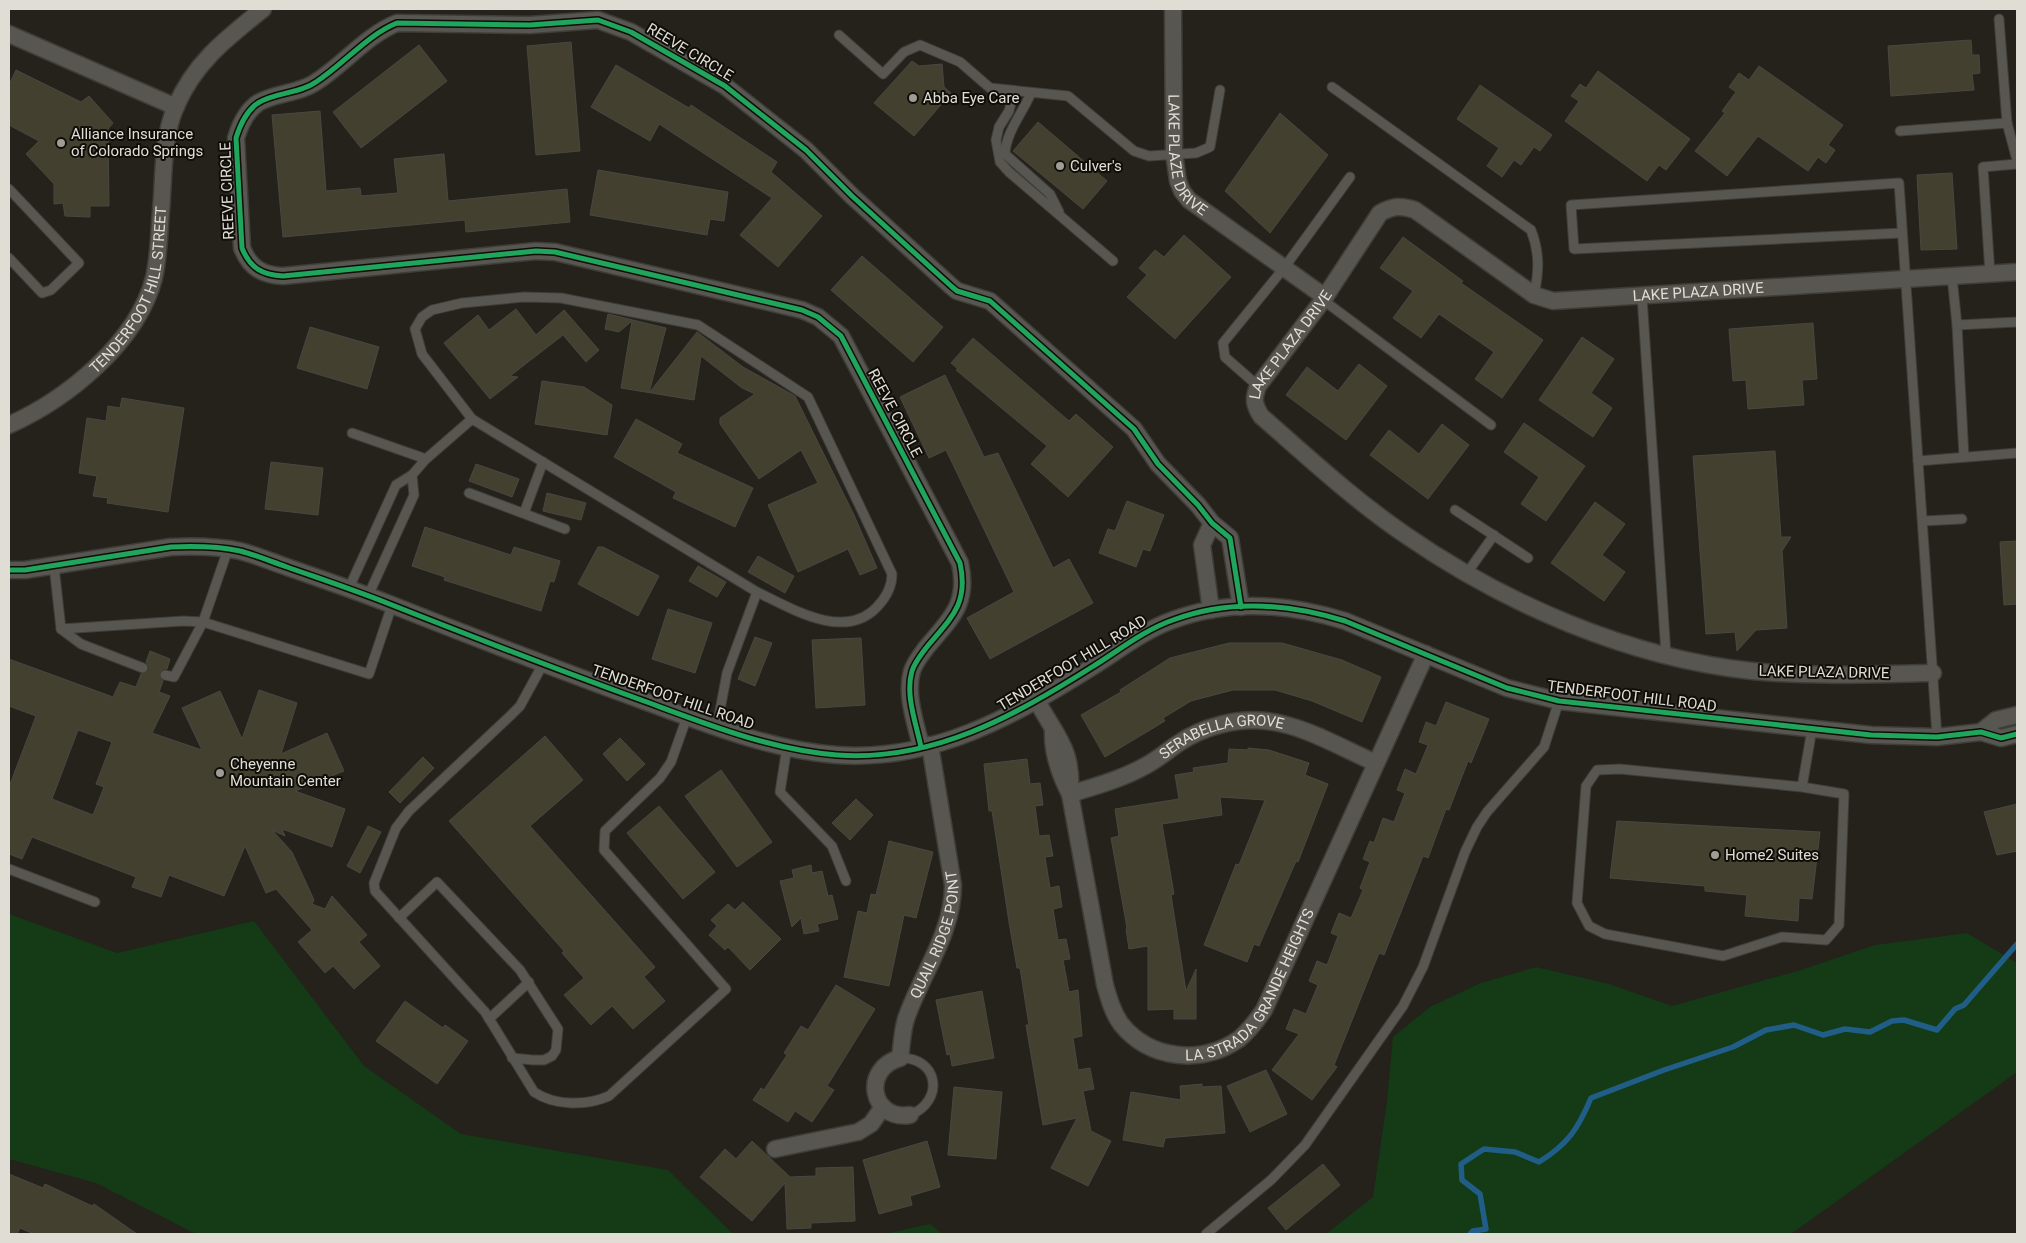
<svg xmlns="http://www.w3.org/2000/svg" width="2026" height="1243" font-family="Roboto,sans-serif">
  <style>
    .green { fill: #143a16 }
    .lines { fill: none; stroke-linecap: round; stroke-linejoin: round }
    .stream { stroke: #205e87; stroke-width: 5.5 }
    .building { fill: #434030; stroke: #494742; fill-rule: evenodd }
    .lane-casing { stroke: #3f3d38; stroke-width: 11 }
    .street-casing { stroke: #3f3d38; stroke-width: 19 }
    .lane { stroke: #585651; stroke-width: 9 }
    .street { stroke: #585651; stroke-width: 16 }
    .cycleway-casing { stroke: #0f0d08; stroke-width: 8 }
    .cycleway { stroke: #20a55d; stroke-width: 5 }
    .poi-dot { fill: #9e9c94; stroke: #0f0d08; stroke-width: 2 }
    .labels { text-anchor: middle; stroke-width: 4; stroke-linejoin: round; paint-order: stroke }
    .street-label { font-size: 15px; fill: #e0ddd5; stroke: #0f0d08 }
    .poi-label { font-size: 15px; fill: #e0ddd5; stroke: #0f0d08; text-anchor: start }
  </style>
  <rect width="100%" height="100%" fill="#24221b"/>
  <g class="green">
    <path d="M9 914 117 953 254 921 364 1066 461 1134 668 1170 733 1234H196L96 1183 9 1159Z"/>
    <path d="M1967 933 2017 963V1072L1791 1234H1326L1373 1197 1387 1101 1393 1037 1430 1007 1481 983 1536 967 1609 984 1672 1006 1801 970 1875 945Z"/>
    <path d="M930 1224 942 1234H885Z"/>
  </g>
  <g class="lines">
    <path class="stream" d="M1470 1234 1473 1231 1486 1229 1480 1194 1462 1180 1461 1164 1484 1149 1515 1152 1539 1162C1568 1144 1578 1129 1591 1098L1664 1070 1733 1047 1766 1030 1794 1025 1823 1035 1845 1029 1870 1032 1892 1021 1904 1020 1937 1030 1955 1009 1964 1005 2017 944"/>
  </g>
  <g class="building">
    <path d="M1971 40 1972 55H1979L1980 73 1972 74 1974 90 1891 96 1888 46Z"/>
    <path d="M571 42 580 151 536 155 527 46Z"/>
    <path d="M419 45 447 81 361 148 333 112Z"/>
    <path d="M912 61 919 66 942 64 944 87 951 93 914 136 874 103Z"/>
    <path d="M616 65 689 108 691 105 777 162 771 172 822 216 778 267 740 235 772 198 659 124 650 141 591 107Z"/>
    <path d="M1759 66 1843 125 1828 145 1835 150 1826 163 1818 157 1808 171 1758 136 1727 176 1695 151 1725 113 1722 111 1736 92 1729 87 1739 73 1749 80Z"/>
    <path d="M16 70 81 102 89 96 113 123 108 129 109 206H90V217L65 216 63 203 54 204V184L26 154 39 141 9 125V85Z"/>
    <path d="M1598 71 1690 139 1666 170 1659 165 1647 181 1565 121 1579 101 1571 96 1580 84 1586 88Z"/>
    <path d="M1480 85 1552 135 1540 151 1534 147 1521 165 1514 160 1502 177 1487 166 1499 148 1457 119Z"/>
    <path d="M320 111 326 191 360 188 361 196 398 193 394 159 444 154 448 201 567 189 570 222 466 232 465 220 283 237 272 115Z"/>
    <path d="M1280 113 1328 155 1270 233 1225 191Z"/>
    <path d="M1038 122 1107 181 1083 209 1013 151Z"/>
    <path d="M598 170 728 192 724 221 710 219 707 235 590 215Z"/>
    <path d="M1952 173 1957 249 1921 250 1917 175Z"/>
    <path d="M1184 235 1231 277 1175 339 1127 297 1147 275 1139 268 1155 250 1164 257Z"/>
    <path d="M1403 237 1463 281 1461 283 1543 340 1502 398 1475 379 1494 352 1439 314 1421 338 1393 318 1413 291 1380 268Z"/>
    <path d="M862 256 943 327 913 362 831 290Z"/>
    <path d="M516 309 536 335 564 310 599 350 586 362 563 335 510 376 518 377 490 399 444 343 478 315 489 330Z"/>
    <path d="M608 314 666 328 649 393 697 332 743 367 795 396 854 515 877 568 860 575 848 549 798 572 768 505 818 483 801 450 759 479 720 424V418L755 394 742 388 701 356 694 400 621 388 632 321 619 332 605 329Z"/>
    <path d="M1813 323 1817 379 1802 380 1804 405 1748 409 1746 380 1733 381 1729 329Z"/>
    <path d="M310 327 379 347 367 389 297 368Z"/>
    <path d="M1582 337 1614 359 1591 393 1612 408 1593 437 1539 400Z"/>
    <path d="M973 338 1069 421 1076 414 1113 447 1068 497 1031 464 1047 446 956 370 958 369 951 363Z"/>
    <path d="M1359 364 1387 386 1346 440 1286 395 1307 367 1338 391Z"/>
    <path d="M945 375 984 457 998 453 1053 568 1069 559 1093 603 990 659 967 618 1014 592 946 450 929 458 900 397Z"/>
    <path d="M542 381 584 387 612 405 607 435 535 424Z"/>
    <path d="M122 398 184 408 168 512 107 503 108 498 93 496 97 476 79 473 87 418 106 421 108 406 120 408Z"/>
    <path d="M636 419 682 444 677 453 753 488 735 527 673 498 676 492 614 457Z"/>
    <path d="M1524 423 1585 466 1546 521 1521 504 1539 477 1504 452Z"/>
    <path d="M1442 424 1469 445 1428 499 1370 455 1389 430 1419 454Z"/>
    <path d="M1775 451 1781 537H1791L1782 551 1787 628 1756 630 1737 651 1735 632 1706 634 1693 456Z"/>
    <path d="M271 462 323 468 318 515 265 509Z"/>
    <path d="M476 464 519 479 512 497 469 481Z"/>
    <path d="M547 493 586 503 581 520 543 511Z"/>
    <path d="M1127 501 1164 515 1150 551 1143 549 1136 567 1099 553 1108 529 1115 531Z"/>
    <path d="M1595 502 1625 524 1602 555 1625 572 1604 601 1551 563Z"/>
    <path d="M425 527 511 555 514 547 560 561 554 582 550 581 541 611 444 580 445 577 412 566Z"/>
    <path d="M2017 541V604L2004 605 2000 542Z"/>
    <path d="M598 547H603L659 576 638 616 578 584Z"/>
    <path d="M758 556 794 576 785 593 748 572Z"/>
    <path d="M698 566 726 582 717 597 689 581Z"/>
    <path d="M668 609 712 623 695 673 652 659Z"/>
    <path d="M755 637 772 643 755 686 738 679Z"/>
    <path d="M861 638 865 705 816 708 812 640Z"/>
    <path d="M1229 643H1282L1342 660 1381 677 1362 722 1312 701 1275 690H1233L1191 701 1163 718 1165 721 1105 757 1081 715 1121 692 1120 690 1170 658Z"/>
    <path d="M150 651 170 659 167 669H163L159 674 163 681 159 692 170 696 152 733 202 750 182 708 220 691 242 739 259 690 297 703 281 754 327 733 344 771 295 791 345 809 332 847 282 829 285 836 272 830 292 852 314 900 312 904 325 909 332 896 367 935 359 942 380 966 354 989 333 966 325 973 298 942 312 930 276 889 266 893 245 846 224 896 169 875 161 897 132 887 136 877 32 837 22 859 9 854V787L36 716 9 706V659L113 697 120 682 136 687 141 674 149 671V667L146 662ZM78 730 112 742 96 784 104 787 93 815 52 799Z"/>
    <path d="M1446 702 1489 719 1471 763 1468 761 1449 810 1446 809 1428 858 1423 856 1384 955 1379 953 1334 1065 1337 1067 1312 1100 1272 1070 1299 1034 1286 1029 1294 1009 1306 1014 1318 985 1309 981 1317 961 1327 965 1338 936 1331 933 1339 913 1351 918 1363 890 1360 888 1370 862 1363 859 1370 841 1374 843 1383 818 1394 822 1405 793 1397 790 1405 769 1416 774 1428 745 1419 742 1426 722 1436 726Z"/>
    <path d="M545 736 583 780 530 826 655 967 644 977 665 1001 633 1029 612 1006 591 1025 564 995 584 978 562 953 564 951 449 821Z"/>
    <path d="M620 738 645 764 627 781 603 754Z"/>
    <path d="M1248 748 1269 750 1309 763 1305 775 1328 784 1298 862 1296 861 1259 946 1254 944 1247 962 1204 945 1236 864 1239 865 1265 800 1220 797 1222 815 1162 824 1174 894 1171 895 1186 991 1196 969V1019H1174V1009L1148 1010V946L1129 949 1126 929 1127 928 1111 838 1119 836 1115 809 1179 799 1175 775 1194 772 1193 768 1228 763 1229 749 1248 750Z"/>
    <path d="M423 757 434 768 400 803 389 792Z"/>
    <path d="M1027 759 1030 784 1040 783 1043 805 1035 806 1039 836 1049 835 1053 856 1045 857 1050 888 1059 886 1062 907 1053 909 1058 940 1066 939 1070 959 1063 960 1069 992 1078 990 1082 1036 1073 1038 1078 1070 1090 1068 1094 1089 1083 1091 1091 1131 1111 1141 1088 1186 1051 1168 1077 1118 1043 1125 1026 1025H1029L1020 968H1017L1009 922 992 811H989L984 764Z"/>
    <path d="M721 770 772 842 737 867 685 796Z"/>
    <path d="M856 799 873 815 850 840 832 823Z"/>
    <path d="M2017 804V851L1997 855 1984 812Z"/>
    <path d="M659 806 715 872 683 899 627 833Z"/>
    <path d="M1617 821 1820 832 1812 899 1799 898 1798 921 1745 916 1747 895 1705 891V886L1610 878Z"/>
    <path d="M368 826 381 832 360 873 347 866Z"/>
    <path d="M889 841 933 852 916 918 904 915 889 986 844 977 858 911 867 913 871 894 876 895Z"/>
    <path d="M811 865 812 873 822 871 828 896 832 895 838 919 817 924 819 931 804 934 801 918 792 927 780 881 794 878 792 870Z"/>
    <path d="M743 902 781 939 750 970 728 947 725 950 709 935 717 926 711 920 728 904 735 910Z"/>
    <path d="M836 985 875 1009 827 1086 834 1090 812 1122 795 1111 788 1122 753 1100 761 1088 764 1090 787 1055 784 1053 801 1026 808 1030Z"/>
    <path d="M982 991 994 1058 952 1066 950 1054 947 1055 936 1000Z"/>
    <path d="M405 1001 443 1028 445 1025 468 1041 437 1084 376 1041Z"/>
    <path d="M1266 1070 1287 1114 1250 1132 1227 1086Z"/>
    <path d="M1202 1084V1087L1221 1086 1225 1133 1165 1138 1163 1147 1123 1140 1131 1092 1181 1100 1180 1086Z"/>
    <path d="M954 1087 1002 1092 996 1159 948 1155Z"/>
    <path d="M752 1141 790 1177 816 1176V1168L853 1167 855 1221 811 1223V1228L787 1229 785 1183 752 1221 700 1177 725 1149 736 1159Z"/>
    <path d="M927 1141 940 1187 910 1196 912 1205 879 1214 863 1160Z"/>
    <path d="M1323 1164 1340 1185 1286 1230 1268 1208Z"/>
    <path d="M9 1174 43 1188 45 1184 92 1206 94 1204 137 1234H34L20 1228 17 1234H9Z"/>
  </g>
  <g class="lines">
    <defs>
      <g id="lane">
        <path d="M1999 19 2007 123 2017 160"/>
        <path d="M839 35 883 74 904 52 920 45 960 62 990 88 1068 96 1134 151 1149 156 1196 153 1210 147 1220 90"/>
        <path d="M1332 87 1531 230C1540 253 1539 272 1534 295"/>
        <path d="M1014 91 1009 111 999 127 996 140 1000 162 1009 172 1113 261"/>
        <path d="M1031 93C1022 114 1006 132 1005 154L1050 194 1059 212"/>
        <path d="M1900 131 2007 123"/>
        <path d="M9 189 79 263 51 290 42 293 9 258"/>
        <path d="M1902 233 1574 249 1571 205 1899 183 1937 737"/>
        <path d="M1990 274 1983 167 2017 164"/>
        <path d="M1952 277 1957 325"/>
        <path d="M1642 297 1666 654"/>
        <path d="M1323 300 1491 425"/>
        <path d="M1258 386 1225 357 1223 343 1284 268 1350 177"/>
        <path d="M472 419 422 354 415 329 422 317 432 310 462 303 524 297 561 298 698 325 808 397 892 574C892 588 886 598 876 608 843 641 791 608 757 592"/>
        <path d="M352 433 426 459"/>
        <path d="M1964 457 1957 325 2017 322"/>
        <path d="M1918 461 2017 453"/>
        <path d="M469 493 565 529"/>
        <path d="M1455 510 1528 558"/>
        <path d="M524 513 543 462"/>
        <path d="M1923 521 1962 519"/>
        <path d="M228 549 203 622 369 674 392 605"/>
        <path d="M54 566 61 629 183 621 203 622 174 677 165 675"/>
        <path d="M1467 573 1494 535"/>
        <path d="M349 588 396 485 412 475 426 459 472 419 757 592 727 673 717 726"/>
        <path d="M368 596 414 495 412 475"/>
        <path d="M61 629 81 644 143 668"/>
        <path d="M543 664 520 706 510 716 409 811 396 828 374 883 375 891 485 1012 534 1092C555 1106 586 1106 609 1096L726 989 604 850 605 831 660 778 671 762 687 717"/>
        <path d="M787 747 780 792 832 846 846 881"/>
        <path d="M1802 787 1844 794 1839 925 1826 940 1782 937 1723 956 1605 934 1589 926 1577 903 1586 786 1597 770 1620 769 1802 787 1812 729"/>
        <path d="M9 869 95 902"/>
        <path d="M399 918 437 882 520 970 558 1029 556 1050 552 1056 544 1060H533L512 1058"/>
        <path d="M489 1019 529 982"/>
        <path d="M900 1058C939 1057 945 1101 910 1115"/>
        <path d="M1206 1234 1271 1180 1305 1145 1403 1006 1423 967 1465 852 1477 827 1487 812 1544 747 1559 701"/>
      </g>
      <g id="street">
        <path id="s1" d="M1173 9 1174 154 1178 181 1182 191 1189 200 1325 297"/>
        <path d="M9 34 176 107"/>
        <path id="s2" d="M9 425C67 399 137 343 154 278 159 256 159 233 161 211 164 176 162 138 176 106 195 62 227 38 263 9"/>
        <path d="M9 570H25L171 547C194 546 217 546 240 551 256 555 272 562 287 567 321 579 354 590 387 603 473 637 558 670 644 701 706 724 771 750 837 755 933 762 1014 716 1092 667 1118 651 1144 630 1173 620 1229 599 1290 604 1345 621L1507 688 1559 701 1871 735 1937 737 1981 732 2001 738 2017 734"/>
        <path d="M1211 610 1202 545 1212 523"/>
        <path id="s3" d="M1933 673C1873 674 1812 677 1752 671 1629 658 1505 604 1404 534 1353 499 1308 457 1261 416 1254 405 1253 399 1258 386L1323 300 1380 213C1393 206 1401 205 1415 210L1534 295 1553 301 2017 272"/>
        <path id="s4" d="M1037 701C1057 738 1073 749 1070 794L1105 985C1109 999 1113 1013 1121 1024 1150 1060 1202 1065 1239 1039 1249 1031 1257 1020 1264 1010L1426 654"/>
        <path d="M1053 730C1052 753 1059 773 1070 794"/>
        <path d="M1981 732 1996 720 2017 715"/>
        <path d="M921 747C916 723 905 695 912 671 915 662 921 655 926 648 951 618 969 604 960 563L841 336 818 317 802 310 555 252 536 251 283 276C262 275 250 268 242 248L236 138C240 125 246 111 258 103 276 92 299 94 316 82 344 64 367 35 397 23L530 25 598 20 631 32 725 86 806 150 852 196 951 286 957 291 990 301 1134 429 1158 464 1198 505 1212 523 1230 538 1241 607"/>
        <path id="s5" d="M1070 794C1096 786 1122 779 1145 766 1157 760 1168 750 1179 743 1204 726 1237 718 1266 721 1304 725 1341 748 1376 763"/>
        <path id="s6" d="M910 1115C871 1121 861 1069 900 1058 902 1044 902 1029 907 1016 923 972 953 932 953 885L930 745"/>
        <path d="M775 1149 858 1132 871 1124 883 1107"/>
      </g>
    </defs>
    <use href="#lane" class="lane-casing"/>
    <use href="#street" class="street-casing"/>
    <use href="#lane" class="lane"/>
    <use href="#street" class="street"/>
    <defs>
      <g id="cycleway">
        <path d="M9 570H25L171 547C194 546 217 546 240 551 256 555 272 562 287 567 321 579 354 590 387 603 473 637 558 670 644 701 706 724 771 750 837 755 933 762 1014 716 1092 667 1118 651 1144 630 1173 620 1229 599 1290 604 1345 621L1507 688 1559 701 1871 735 1937 737 1981 732 2001 738 2017 734"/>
        <path d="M921 747C916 723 905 695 912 671 915 662 921 655 926 648 951 618 969 604 960 563L841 336 818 317 802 310 555 252 536 251 283 276C262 275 250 268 242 248L236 138C240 125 246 111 258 103 276 92 299 94 316 82 344 64 367 35 397 23L530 25 598 20 631 32 725 86 806 150 852 196 951 286 957 291 990 301 1134 429 1158 464 1198 505 1212 523 1230 538 1241 607"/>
      </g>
    </defs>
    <use href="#cycleway" class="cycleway-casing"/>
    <use href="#cycleway" class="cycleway"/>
  </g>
  <g class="poi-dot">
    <circle cx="913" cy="98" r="5"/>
    <circle cx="61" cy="143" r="5"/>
    <circle cx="1060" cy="166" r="5"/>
    <circle cx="220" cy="773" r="5"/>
    <circle cx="1715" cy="855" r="5"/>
  </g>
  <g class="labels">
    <g class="street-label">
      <text transform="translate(690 52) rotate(31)" y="5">REEVE CIRCLE</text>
      <text dy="5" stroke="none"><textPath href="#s1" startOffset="150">LAKE PLAZE DRIVE</textPath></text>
      <text transform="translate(227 191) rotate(-92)" y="5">REEVE CIRCLE</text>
      <text dy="5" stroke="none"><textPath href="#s2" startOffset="192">TENDERFOOT HILL STREET</textPath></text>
      <text dy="5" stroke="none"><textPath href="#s3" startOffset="1336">LAKE PLAZA DRIVE</textPath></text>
      <text dy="5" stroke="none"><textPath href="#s3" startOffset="828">LAKE PLAZA DRIVE</textPath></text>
      <text transform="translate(895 413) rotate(62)" y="5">REEVE CIRCLE</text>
      <text transform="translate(1072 663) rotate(-31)" y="5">TENDERFOOT HILL ROAD</text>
      <text transform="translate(1824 672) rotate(1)" y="5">LAKE PLAZA DRIVE</text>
      <text transform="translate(1632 696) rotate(7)" y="5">TENDERFOOT HILL ROAD</text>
      <text transform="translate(673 697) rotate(19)" y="5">TENDERFOOT HILL ROAD</text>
      <text dy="5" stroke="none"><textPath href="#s5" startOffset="165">SERABELLA GROVE</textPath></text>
      <text dy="5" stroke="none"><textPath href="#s6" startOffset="222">QUAIL RIDGE POINT</textPath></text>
      <text dy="5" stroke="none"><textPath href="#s4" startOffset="514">LA STRADA GRANDE HEIGHTS</textPath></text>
    </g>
    <g class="poi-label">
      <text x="923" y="103">Abba Eye Care</text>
      <text x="71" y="139">Alliance Insurance<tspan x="71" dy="17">of Colorado Springs</tspan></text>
      <text x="1070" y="171">Culver's</text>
      <text x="230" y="769">Cheyenne<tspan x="230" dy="17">Mountain Center</tspan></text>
      <text x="1725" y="860">Home2 Suites</text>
    </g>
  </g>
  <rect width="2026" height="1243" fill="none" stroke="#e0ddd5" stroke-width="20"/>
</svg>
